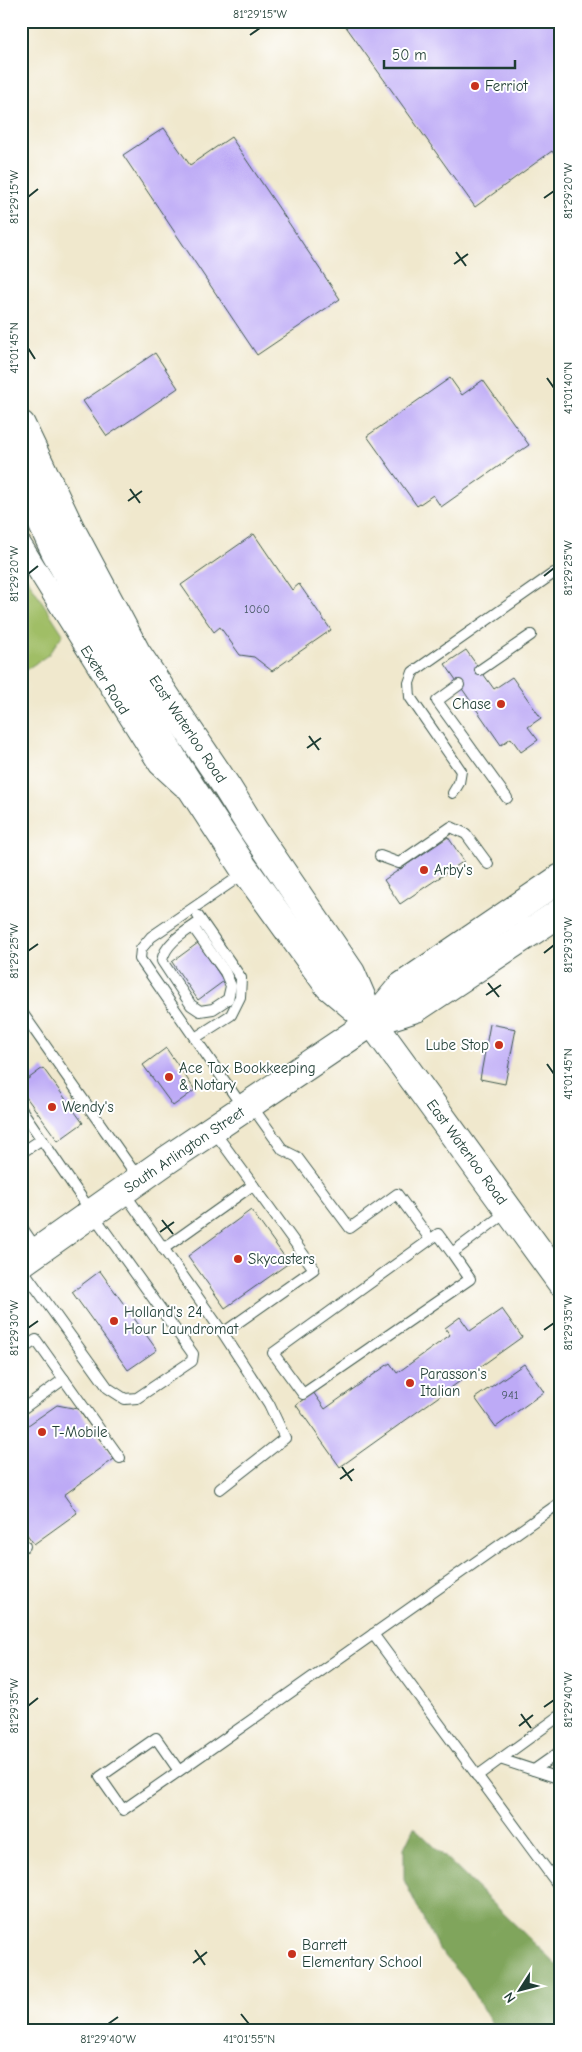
<svg xmlns="http://www.w3.org/2000/svg" width="582" height="2052" font-family="'Comic Neue',sans-serif">
  <style>
    .green { fill: #a0be66; stroke: #607e4d }
    .forest { fill: #80a55b; stroke: #507148 }
    .building { fill: #bdaaf6 }
    .lines { fill: none; stroke-linecap: round; stroke-linejoin: round }
    .service-casing { stroke: #3e574b; stroke-width: 12 }
    .minor-casing { stroke: #3e574b; stroke-width: 22 }
    .secondary-casing { stroke: #3e574b; stroke-width: 30 }
    .service { stroke: #fff; stroke-width: 10 }
    .minor { stroke: #fff; stroke-width: 20 }
    .secondary { stroke: #fff; stroke-width: 28 }
    .ticks { fill: none; stroke: #1f3d34; stroke-width: 2 }
    .poi-dot { fill: #c8321e; stroke: #fff; stroke-width: 2 }
    .labels { text-anchor: middle; stroke-width: 4; stroke-linejoin: round; paint-order: stroke }
    .number-label { font-size: 12px; fill: #465864 }
    .poi-label { font-size: 15px; fill: #1f3d34; stroke: #fff; text-anchor: start }
    .street-label { font-size: 15px; fill: #1f3d34; stroke: #fff }
    .neatline { fill: none; stroke: #1f3d34; stroke-width: 2 }
    .ticks-label { font-size: 12px; text-anchor: middle; fill: #1f3d34 }
  </style>
  <rect width="100%" height="100%" fill="#fff"/>
  <filter id="ink" filterUnits="userSpaceOnUse"><feTurbulence type="fractalNoise" baseFrequency=".02" numOctaves="2"/><feDisplacementMap in="SourceGraphic" scale="10" xChannelSelector="R" yChannelSelector="G"/><feConvolveMatrix kernelMatrix="1 2 1 2 8 2 1 2 1" color-interpolation-filters="sRGB"/></filter>
  <filter id="wash" filterUnits="userSpaceOnUse"><feTurbulence type="fractalNoise" baseFrequency=".0096" numOctaves="4" result="noise"/><feDisplacementMap in="SourceGraphic" scale="20" xChannelSelector="R" yChannelSelector="G"/><feGaussianBlur stdDeviation="1.12" result="paint"/><feColorMatrix in="noise" values="0 0 0 0 0 0 0 0 0 0 0 0 0 0 0 0 0 1.4 0 .05"/><feComposite in="paint" operator="in"/></filter>
  <g filter="url(#wash)">
    <rect width="100%" height="100%" fill="#f0e8cd"/>
    <path class="green" d="M21 569 63 634 48 655 21 673Z"/>
    <path class="forest" d="M414 1827 561 1969V2031H496L465 1979 438 1948 404 1880V1848Z"/>
    <g id="blocks">
      <g class="building">
        <path d="M342 21H561V164L552 151 475 207Z"/>
        <path d="M164 128 190 165 231 137 340 299 257 355 123 155Z"/>
        <path d="M155 353 178 388 107 436 83 401Z"/>
        <path d="M450 378 462 395 483 380 529 445 441 507 433 495 417 506 367 436Z"/>
        <path d="M254 534 292 590 299 584 331 630 272 671 254 657 240 655 220 627 214 632 181 585Z"/>
        <path d="M466 650 494 689 512 677 541 718 528 727 538 740 521 752 511 738 501 745 445 664Z"/>
        <path d="M448 837 464 861 400 904 384 880Z"/>
        <path d="M198 943 224 981 198 1000 172 962Z"/>
        <path d="M490 1024 516 1029 505 1084 480 1079Z"/>
        <path d="M166 1048 195 1090 173 1106 143 1065Z"/>
        <path d="M43 1068 83 1123 58 1141 21 1090V1084Z"/>
        <path d="M251 1210 289 1263 225 1308 188 1256Z"/>
        <path d="M100 1271 157 1350 128 1370 72 1292Z"/>
        <path d="M502 1309 522 1337 340 1467 296 1405 313 1392 325 1409 390 1363 397 1373 450 1335 445 1328 460 1317 470 1331Z"/>
        <path d="M524 1364 544 1392 496 1427 475 1398Z"/>
        <path d="M57 1405 78 1409 114 1459 64 1495 77 1513 34 1544 21 1526V1430Z"/>
      </g>
    </g>
  </g>
  <g filter="url(#ink)">
    <use href="#blocks" fill-opacity="0" stroke="#3e574b" stroke-width="1"/>
    <g class="lines">
      <defs>
        <g id="service">
          <path d="M480 670 531 635"/>
          <path d="M459 685 437 701 507 798"/>
          <path d="M453 793 459 783 461 771 410 697 409 683 413 672 554 573 561 571"/>
          <path d="M380 856 399 863 451 827 466 834 488 864"/>
          <path d="M193 927 225 972 231 986 228 999 213 1009 200 1011 191 1005 162 961C165 942 187 931 201 921"/>
          <path d="M21 1011 139 1179"/>
          <path d="M195 1038 231 1015 240 997 241 978 198 916"/>
          <path d="M251 1105 283 1150 297 1157 350 1228 397 1194 430 1239"/>
          <path d="M21 1109 92 1213 193 1354 192 1361 137 1398 125 1399 108 1388 21 1267"/>
          <path d="M244 1109 140 959 141 949 151 937 246 872"/>
          <path d="M21 1153 42 1139"/>
          <path d="M123 1191 223 1333 269 1404 285 1438 220 1489"/>
          <path d="M21 1226 38 1251"/>
          <path d="M163 1249 253 1185 213 1130"/>
          <path d="M452 1253 438 1234 273 1353 303 1394 470 1279 452 1253 508 1211"/>
          <path d="M223 1333 314 1269 253 1185"/>
          <path d="M21 1350 36 1340 120 1458"/>
          <path d="M21 1410 64 1379"/>
          <path d="M21 1541 25 1546"/>
          <path d="M373 1634 561 1889"/>
          <path d="M500 1759 561 1779"/>
          <path d="M534 1770 561 1751"/>
          <path d="M179 1771 156 1738 100 1777 123 1810 179 1771 561 1502"/>
          <path d="M477 1776 561 1715"/>
        </g>
        <path id="minor" d="M21 544 159 765 183 787"/>
        <g id="secondary">
          <path d="M21 425 70 528 136 652 226 786 254 831 351 973 372 1022 561 1282"/>
          <path d="M21 477 55 551 106 644 179 769 243 867 329 986 367 1018"/>
          <path d="M372 1022 401 987 561 878"/>
          <path d="M21 1263 167 1160 372 1022 416 1008 561 912"/>
        </g>
      </defs>
      <use href="#service" class="service-casing"/>
      <use href="#minor" class="minor-casing"/>
      <use href="#secondary" class="secondary-casing"/>
      <use href="#service" class="service"/>
      <use href="#minor" class="minor"/>
      <use href="#secondary" class="secondary"/>
    </g>
  </g>
  <path class="ticks" d="M250 35 260 28M28 197 38 189M544 198 554 191M456 252 466 266M454 264 468 254M28 348 35 359M547 378 554 388M130 489 140 503M128 501 142 491M28 574 38 566M544 576 554 568M309 736 319 750M307 748 321 738M28 951 38 944M544 953 554 945M488 983 499 997M486 995 501 985M547 1064 554 1074M162 1220 173 1234M160 1232 174 1222M28 1328 38 1321M544 1330 554 1323M342 1467 352 1481M340 1479 354 1469M28 1706 38 1698M544 1707 554 1700M521 1714 531 1728M519 1726 533 1715M195 1950 205 1965M193 1963 207 1952M241 2014 249 2024M108 2024 118 2017"/>
  <g class="poi-dot">
    <circle cx="475" cy="86" r="5"/>
    <circle cx="501" cy="704" r="5"/>
    <circle cx="424" cy="870" r="5"/>
    <circle cx="499" cy="1045" r="5"/>
    <circle cx="169" cy="1077" r="5"/>
    <circle cx="52" cy="1107" r="5"/>
    <circle cx="238" cy="1259" r="5"/>
    <circle cx="114" cy="1321" r="5"/>
    <circle cx="410" cy="1383" r="5"/>
    <circle cx="42" cy="1432" r="5"/>
    <circle cx="292" cy="1954" r="5"/>
  </g>
  <g class="labels">
    <g class="number-label">
      <text x="257" y="613">1060</text>
      <text x="510" y="1399">941</text>
    </g>
    <g class="poi-label">
      <text x="485" y="91">Ferriot</text>
      <text x="491" y="709" text-anchor="end">Chase</text>
      <text x="434" y="875">Arby's</text>
      <text x="489" y="1050" text-anchor="end">Lube Stop</text>
      <text x="179" y="1073">Ace Tax Bookkeeping<tspan x="179" dy="17">&amp; Notary</tspan></text>
      <text x="62" y="1112">Wendy's</text>
      <text x="248" y="1264">Skycasters</text>
      <text x="124" y="1317">Holland's 24<tspan x="124" dy="17">Hour Laundromat</tspan></text>
      <text x="420" y="1379">Parasson's<tspan x="420" dy="17">Italian</tspan></text>
      <text x="52" y="1437">T-Mobile</text>
      <text x="302" y="1950">Barrett<tspan x="302" dy="17">Elementary School</tspan></text>
    </g>
    <g class="street-label">
      <text transform="translate(105 680) rotate(58)" y="5">Exeter Road</text>
      <text transform="translate(188 729) rotate(56)" y="5">East Waterloo Road</text>
      <text transform="translate(184 1150) rotate(-34)" y="5">South Arlington Street</text>
      <text transform="translate(467 1152) rotate(54)" y="5">East Waterloo Road</text>
    </g>
  </g>
  <rect width="582" height="2052" fill="none" stroke="#fff" stroke-width="55"/>
  <g transform="translate(520 1990) rotate(234)" stroke="#ffffff" stroke-width="4" paint-order="stroke">
  <path d="M0-4L9 19L0 12L-9 19Z" fill="#1f3d34"/>
  <text y="-8" font-size="14" font-weight="bold" text-anchor="middle" fill="#1f3d34">N</text>
  </g>
  <path d="M384 60v8h131v-8" fill="none" stroke="#1f3d34" stroke-width="2.5"/>
  <text x="392" y="60" font-size="15" fill="#1f3d34" stroke="#ffffff" stroke-width="4" paint-order="stroke">50 m</text>
  <rect x="28" y="28" width="526" height="1996" class="neatline"/>
  <g class="ticks-label">
    <text x="260" y="18">81°29'15"W</text>
    <text transform="translate(568 191) rotate(-90)" y="4">81°29'20"W</text>
    <text transform="translate(14 197) rotate(-90)" y="4">81°29'15"W</text>
    <text transform="translate(14 348) rotate(-90)" y="4">41°01'45"N</text>
    <text transform="translate(568 388) rotate(-90)" y="4">41°01'40"N</text>
    <text transform="translate(568 568) rotate(-90)" y="4">81°29'25"W</text>
    <text transform="translate(14 574) rotate(-90)" y="4">81°29'20"W</text>
    <text transform="translate(568 945) rotate(-90)" y="4">81°29'30"W</text>
    <text transform="translate(14 951) rotate(-90)" y="4">81°29'25"W</text>
    <text transform="translate(568 1074) rotate(-90)" y="4">41°01'45"N</text>
    <text transform="translate(568 1323) rotate(-90)" y="4">81°29'35"W</text>
    <text transform="translate(14 1328) rotate(-90)" y="4">81°29'30"W</text>
    <text transform="translate(568 1700) rotate(-90)" y="4">81°29'40"W</text>
    <text transform="translate(14 1706) rotate(-90)" y="4">81°29'35"W</text>
    <text x="108" y="2043">81°29'40"W</text>
    <text x="249" y="2043">41°01'55"N</text>
  </g>
</svg>
